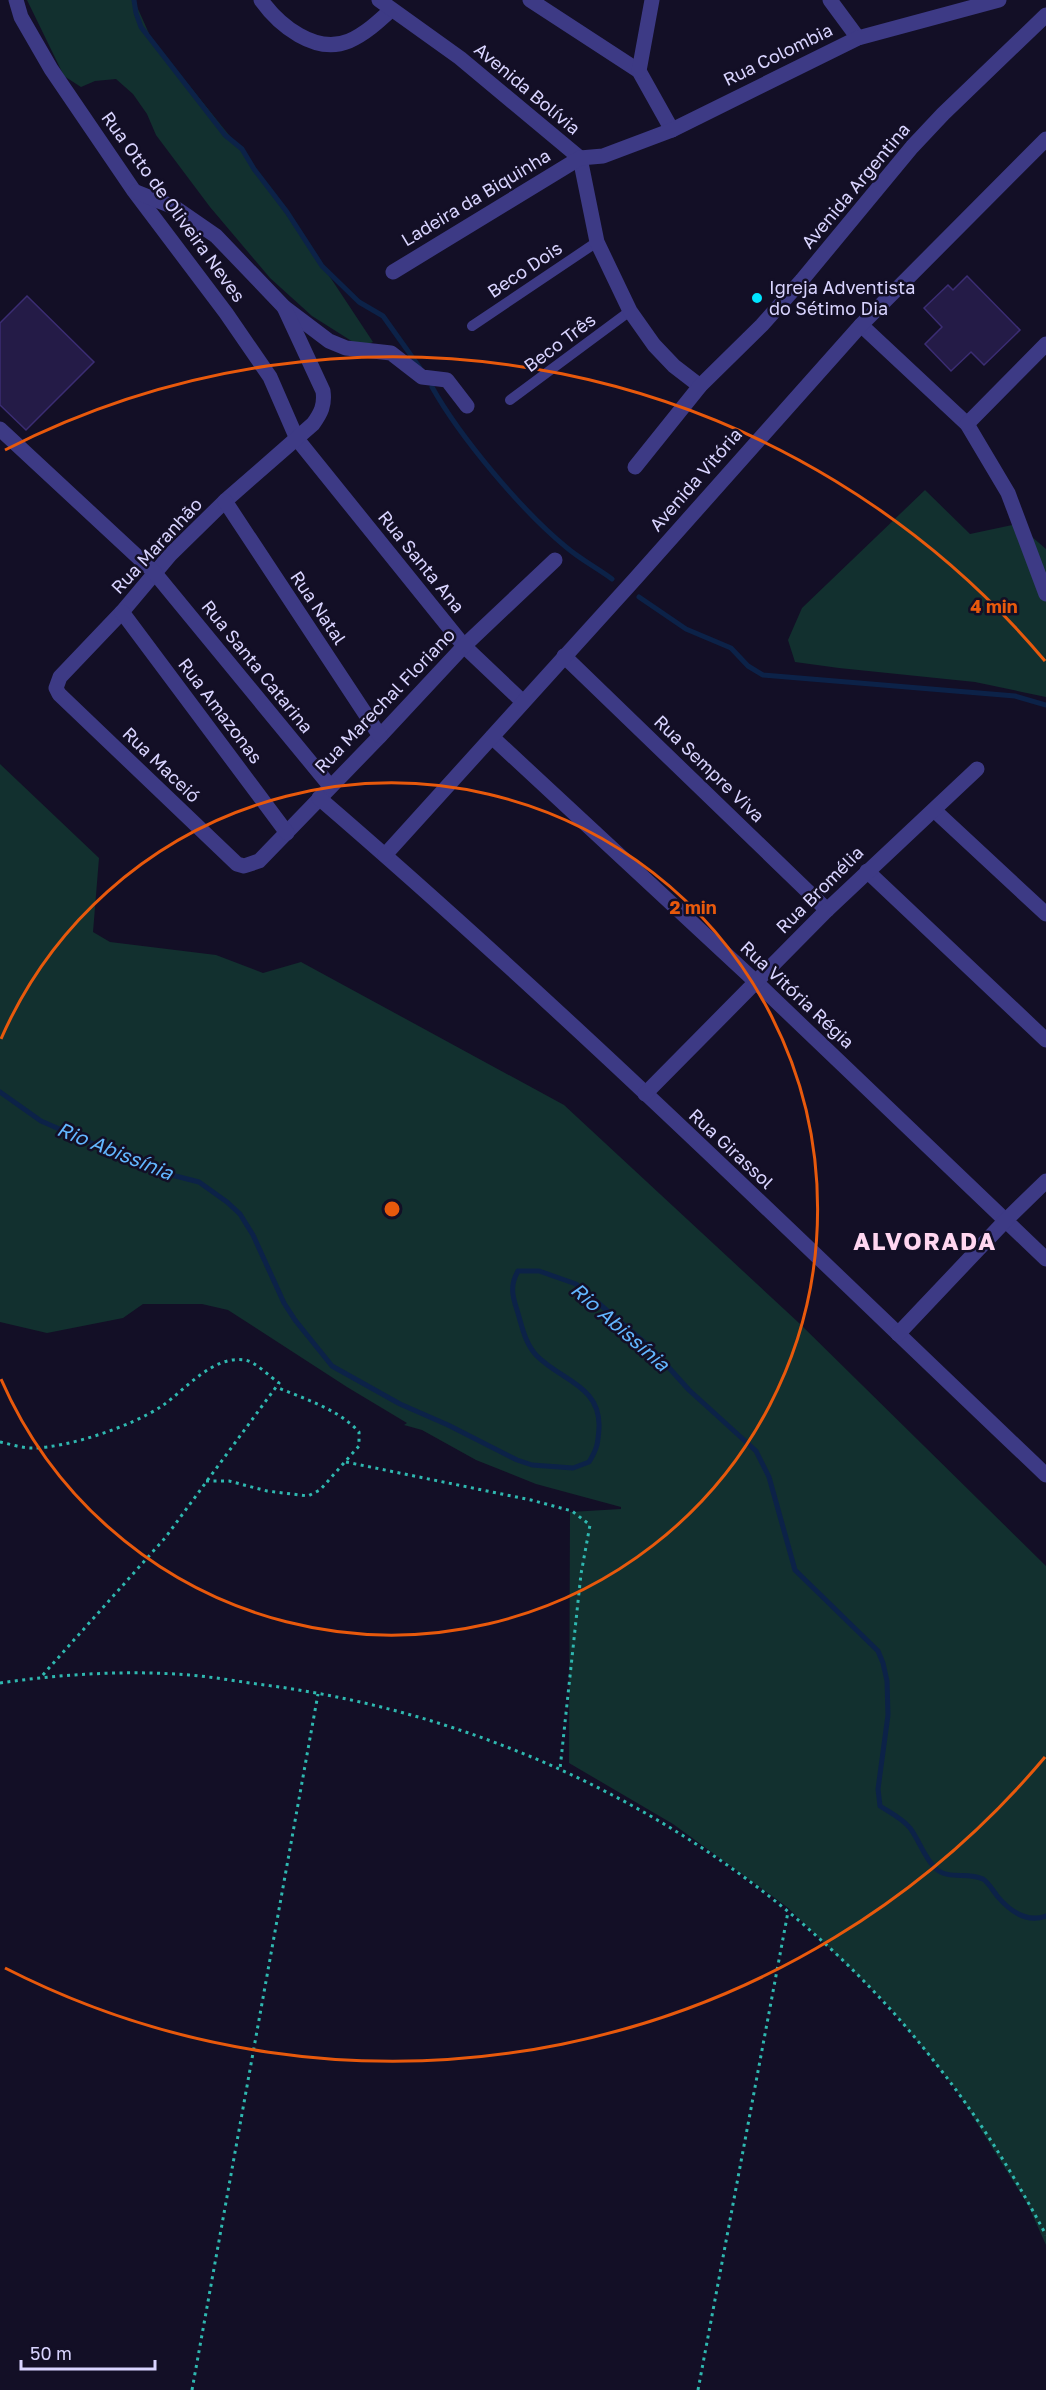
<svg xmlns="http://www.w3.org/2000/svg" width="1046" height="2390" font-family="'Golos Text',sans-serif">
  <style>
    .green { fill: #12302f }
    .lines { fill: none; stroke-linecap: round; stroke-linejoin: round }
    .stream { stroke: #0c2248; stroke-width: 5 }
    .building { fill: #241b47; stroke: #3b2d73; stroke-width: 1.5 }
    .path { stroke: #2fb8b0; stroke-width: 3; stroke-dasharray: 3 4.5; stroke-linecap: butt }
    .service { stroke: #3d3a85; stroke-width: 10 }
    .minor { stroke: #3d3a85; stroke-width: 15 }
    .ring { fill: none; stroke: #e8590c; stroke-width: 3 }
    .poi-dot { fill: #00e5ff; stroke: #130f26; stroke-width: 2 }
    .labels { text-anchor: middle; stroke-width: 5; stroke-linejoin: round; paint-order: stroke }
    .street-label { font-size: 18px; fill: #d9d4ff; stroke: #130f26 }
    .poi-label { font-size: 18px; fill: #d9d4ff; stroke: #130f26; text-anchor: start }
    .water-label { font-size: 20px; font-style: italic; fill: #62b6ff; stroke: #130f26 }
    .district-label { font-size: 24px; font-weight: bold; letter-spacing: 1.5px; fill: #ffd6f0; stroke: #130f26 }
    .centre { fill: #e8590c; stroke: #130f26; stroke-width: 3 }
    .ring-label { font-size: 18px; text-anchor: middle; font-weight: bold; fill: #e8590c; stroke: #130f26; stroke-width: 5; stroke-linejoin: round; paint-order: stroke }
  </style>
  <rect width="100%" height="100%" fill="#130f26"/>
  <g class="green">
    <path d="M27 0H134L151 38 241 150 332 280 373 342 361 347 312 316 270 278 210 207 156 135 147 114 133 94 116 79 95 81 81 87 64 76Z"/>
    <path d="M925 490 970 534 1017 524 1046 549V697L975 682 839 668 795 662 788 640 802 608Z"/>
    <path d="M0 764 99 858 93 932 110 942 216 955 263 973 301 962 564 1105 799 1323 1046 1566V2245L1028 2205 955 2088 887 2004 787 1907 673 1824 569 1763 570 1512 621 1509V1507L536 1484 476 1460 422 1430 404 1425 407 1423 347 1387 228 1310 202 1304H143L123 1318 47 1333 0 1322Z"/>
  </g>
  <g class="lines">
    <g class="stream">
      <path d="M134 0 136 13 141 27 225 135 242 149 254 169 287 212 322 266 359 302 383 316 420 368"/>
      <path d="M432 387C460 437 521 510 566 547 580 559 597 568 612 579"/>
      <path d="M639 597 686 629 731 648 748 666 763 675 1015 696 1046 705"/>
      <path d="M0 1092 41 1121 156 1171 199 1182 227 1202 240 1214 253 1235 284 1303 295 1320 332 1366 400 1404 448 1425 517 1460 532 1465 573 1468 589 1462C597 1449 598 1444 599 1428 601 1386 562 1381 537 1356 525 1344 522 1326 517 1310 512 1295 510 1285 518 1271H539L576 1284 652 1349 689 1390 756 1451 769 1477 795 1570 878 1651 883 1663 887 1681 888 1715 878 1789 880 1806C891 1813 902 1818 910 1828 919 1840 924 1857 935 1868 949 1881 967 1871 983 1879 989 1883 993 1891 998 1897 1010 1911 1027 1923 1046 1916"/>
    </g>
  </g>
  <g class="building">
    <path d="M967 276 1020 330 984 365 971 352 951 371 925 344 942 327 924 308 948 285 953 290Z"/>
    <path d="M27 296 94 362 26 430 0 405V323Z"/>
  </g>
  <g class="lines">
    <g class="path">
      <path d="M0 1442C10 1444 21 1448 32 1448 68 1448 132 1426 162 1406 186 1389 213 1355 245 1360 256 1362 270 1377 279 1383L165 1538 41 1677"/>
      <path d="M346 1462 531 1500 572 1511 590 1525 581 1574 560 1769"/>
      <path d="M206 1481H229L267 1491 308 1496 320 1490 359 1446V1432C338 1409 305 1399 276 1387"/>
      <path d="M0 1683C62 1674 127 1670 189 1675 215 1677 240 1682 265 1685 526 1719 775 1855 937 2065 979 2118 1014 2175 1046 2235"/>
      <path d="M192 2390 318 1694"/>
      <path d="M698 2390 788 1912"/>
    </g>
    <g class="service">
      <path d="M472 326 597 242"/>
      <path d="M510 400 630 311"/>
    </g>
    <g class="minor">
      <path d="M16 0 21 17 51 69 134 191 226 313 270 377 297 439 464 646 523 702"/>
      <path d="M261 0C279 25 315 55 349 41 365 34 378 22 391 10"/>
      <path d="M379 0 460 58 580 158 597 242 630 311 654 345 674 366 700 386"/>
      <path d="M530 0 639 71 672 130"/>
      <path d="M830 0 858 38"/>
      <path d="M639 71 652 0"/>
      <path d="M136 192 174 207 216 236 284 307 329 341 346 348 391 353 422 377 447 380 467 406"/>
      <path d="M393 272 580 158 603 156 672 130 858 38 999 0"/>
      <path d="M284 307 323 391C325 405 321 413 313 424L225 501 170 555 122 612 60 677 56 688 59 694 237 864 244 866 259 861 380 736 464 646 555 560"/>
      <path d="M861 325 967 424 1008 493 1046 594"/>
      <path d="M967 424 1046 344"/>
      <path d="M0 429 154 572 330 786"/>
      <path d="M635 467 700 386 762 325 802 280 912 147 943 114 1046 15"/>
      <path d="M225 501 380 736"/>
      <path d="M122 612 287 833"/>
      <path d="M564 656 827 910"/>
      <path d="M492 737 756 982 1046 1259"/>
      <path d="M319 798C570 1014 806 1247 1046 1475"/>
      <path d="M934 810 1046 914"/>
      <path d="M385 855 635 579 861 325 1046 139"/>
      <path d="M867 871 1046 1040"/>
      <path d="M645 1094 827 910 977 769"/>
      <path d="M898 1334 1006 1220 1046 1181"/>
    </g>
  </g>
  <g class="ring">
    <path d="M1 1039A426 426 0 1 1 1 1379"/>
    <path d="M1045 1757A852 852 0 0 1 5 1968M5 450A852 852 0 0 1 1045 661"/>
  </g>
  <circle class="poi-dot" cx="757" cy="298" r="6"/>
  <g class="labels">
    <g class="street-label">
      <text transform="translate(778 55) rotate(-26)" y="6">Rua Colombia</text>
      <text transform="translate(527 89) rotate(40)" y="6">Avenida Bolívia</text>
      <text transform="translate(856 186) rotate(-50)" y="6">Avenida Argentina</text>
      <text transform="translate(476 198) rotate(-31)" y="6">Ladeira da Biquinha</text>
      <text transform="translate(173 207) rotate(54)" y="6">Rua Otto de Oliveira Neves</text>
      <text transform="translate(525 270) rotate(-34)" y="6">Beco Dois</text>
      <text transform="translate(560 343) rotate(-37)" y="6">Beco Três</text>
      <text transform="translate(696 480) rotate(-49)" y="6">Avenida Vitória</text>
      <text transform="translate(157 546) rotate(-47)" y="6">Rua Maranhão</text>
      <text transform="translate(421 562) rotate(51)" y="6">Rua Santa Ana</text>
      <text transform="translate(318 608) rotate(56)" y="6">Rua Natal</text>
      <text transform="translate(257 667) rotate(51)" y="6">Rua Santa Catarina</text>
      <text transform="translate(385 701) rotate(-46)" y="6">Rua Marechal Floriano</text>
      <text transform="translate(220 711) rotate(53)" y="6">Rua Amazonas</text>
      <text transform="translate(161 765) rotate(44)" y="6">Rua Maceió</text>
      <text transform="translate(709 769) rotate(44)" y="6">Rua Sempre Viva</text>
      <text transform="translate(820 890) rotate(-45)" y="6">Rua Bromélia</text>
      <text transform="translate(797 995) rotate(43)" y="6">Rua Vitória Régia</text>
      <text transform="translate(731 1149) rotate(43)" y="6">Rua Girassol</text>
    </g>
    <g class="poi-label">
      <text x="769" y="294">Igreja Adventista<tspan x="769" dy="21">do Sétimo Dia</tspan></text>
    </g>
    <g class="water-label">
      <text transform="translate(115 1151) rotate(22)" y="7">Rio Abissínia</text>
      <text transform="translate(620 1327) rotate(41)" y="7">Rio Abissínia</text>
    </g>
    <g class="district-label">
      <text x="925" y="1250">ALVORADA</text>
    </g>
  </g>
  <circle cx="392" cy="1209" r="9" class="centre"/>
  <g class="ring-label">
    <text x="994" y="613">4 min</text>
    <text x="693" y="914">2 min</text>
  </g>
  <path d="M21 2360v9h134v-9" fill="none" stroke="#d9d4ff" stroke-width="3"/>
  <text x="30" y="2360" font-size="18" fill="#d9d4ff" stroke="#130f26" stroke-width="4.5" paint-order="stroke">50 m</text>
</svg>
